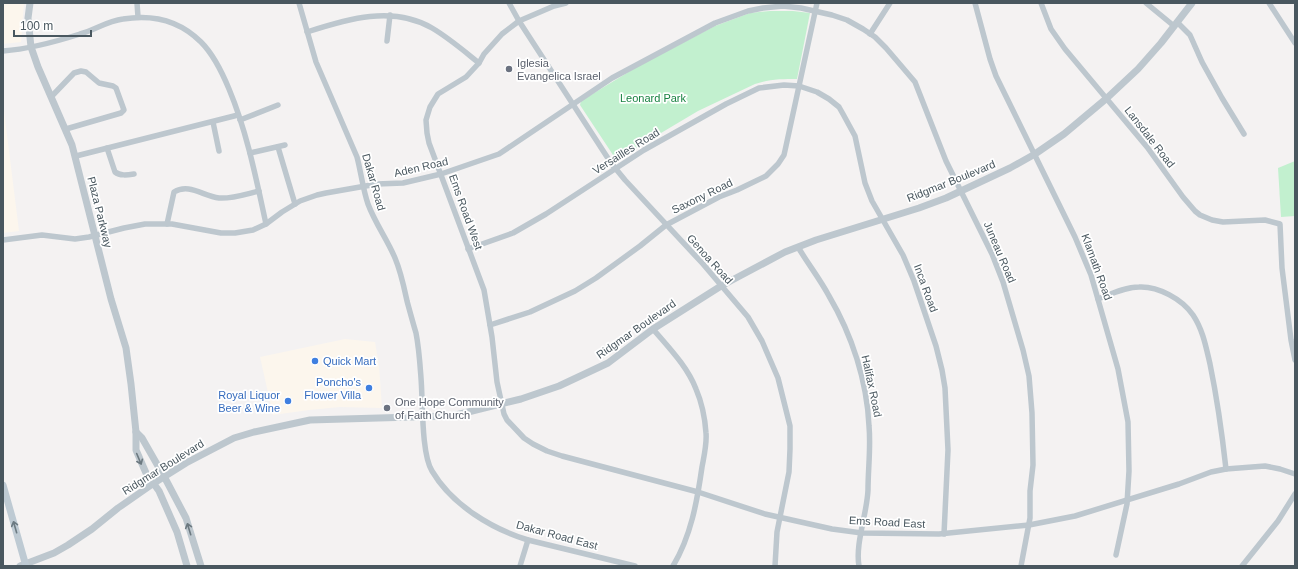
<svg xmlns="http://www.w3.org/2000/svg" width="1298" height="569" font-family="Helvetica,sans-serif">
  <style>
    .commercial { fill: #fcf6ed }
    .green { fill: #c2f0cf }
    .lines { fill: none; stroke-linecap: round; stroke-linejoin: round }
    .minor { stroke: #bdc7ce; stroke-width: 5.5 }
    .tertiary { stroke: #bdc7ce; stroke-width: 7 }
    .secondary { stroke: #becad3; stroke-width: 7 }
    .oneway { stroke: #6c7980 }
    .oneway2 { stroke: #6c7a82 }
    .worship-dot { fill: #6b7280; stroke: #fff; stroke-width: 1.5 }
    .shop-dot { fill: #3f7fe0; stroke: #fff; stroke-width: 1.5 }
    .labels { text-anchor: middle; stroke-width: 3.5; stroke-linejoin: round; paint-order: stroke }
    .worship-label { font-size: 11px; fill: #5b616d; stroke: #fff; text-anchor: start }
    .park-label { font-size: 11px; fill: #198242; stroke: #fff }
    .street-label { font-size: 11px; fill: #49575f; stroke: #fff }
    .shop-label { font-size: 11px; fill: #366cbe; stroke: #fff; text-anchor: end }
  </style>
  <rect width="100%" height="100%" fill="#f4f2f2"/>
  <g class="commercial">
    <path d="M3 3H24L21 42 3 44Z"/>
    <path d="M3 103 19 231 3 233Z"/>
    <path d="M345 339 375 342 379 365 382 408 340 407 309 410 273 415 260 357Z"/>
  </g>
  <g class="green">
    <path d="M770 11H793L810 13 797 79C782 79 769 79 755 84L698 111 619 158H615L580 105 581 101 640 65 715 26 750 13Z"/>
    <path d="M1295 161V216L1281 217 1278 168Z"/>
  </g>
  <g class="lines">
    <g class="minor">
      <path d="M137 3 138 17"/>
      <path d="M299 3 316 62 357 157C361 172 363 190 368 204 375 223 387 239 395 258 401 272 404 287 407 301 410 312 413 323 416 333 419 348 420 364 421 378 423 401 421 453 432 471 452 505 492 529 528 540L635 566"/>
      <path d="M509 3 519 21 611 163 625 180 703 264 748 317 762 341 778 378 790 426V449L789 472 777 532 775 566"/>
      <path d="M566 3 554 6 519 21 502 34 484 54 479 63 466 77 438 94 430 107 426 120 427 133 429 143 484 290 492 337 497 382 504 414 507 420 524 438 533 444 547 451 562 456 698 492 765 514 832 529 862 533 939 534 1029 525 1075 516 1179 484 1211 472 1226 469 1265 466 1280 469 1295 474"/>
      <path d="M975 3 990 59 996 76 1075 237 1091 275 1118 369 1128 422 1129 471 1127 504 1116 555"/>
      <path d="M1041 3 1051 29 1065 49 1147 147 1183 197 1195 211 1200 215 1212 220 1223 222 1265 220 1280 224 1282 268 1291 340 1295 360"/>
      <path d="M1146 3 1174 26"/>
      <path d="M1269 3 1295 43"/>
      <path d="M1177 22 1190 35 1202 62 1222 98 1244 134"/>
      <path d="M307 32C347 19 393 5 432 28 449 38 464 51 479 63"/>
      <path d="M870 34 890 3"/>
      <path d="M387 41 390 15"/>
      <path d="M3 51C29 49 55 42 80 34 95 30 107 21 123 19 153 14 179 20 201 42 214 55 222 72 229 89 247 132 256 178 266 224"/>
      <path d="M51 97 74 73 81 71 86 72 99 83 113 86 116 88 124 110 121 113 66 129"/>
      <path d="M240 120 278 105"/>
      <path d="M213 122 219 151"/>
      <path d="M278 147 295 204"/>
      <path d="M107 148 115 172C120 176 127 175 134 174"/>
      <path d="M250 153 285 145"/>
      <path d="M76 156 238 115"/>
      <path d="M167 224 174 192C189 183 203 196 219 198 232 199 246 194 259 191"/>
      <path d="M3 240 42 235 75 239 89 237 124 228 145 224H172L221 233H235L253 230 266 224 282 212 300 201 317 195 326 193 377 184 403 183 441 174 499 154 612 78 715 23 748 11 763 8 783 6 801 8 832 15 847 20 863 29 875 37 886 48 915 82 946 161 992 254 1003 282 1023 350 1029 376 1032 413 1033 465 1030 491V518L1021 566"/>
      <path d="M798 247C808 264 820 279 829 296 852 335 867 381 869 426 871 447 868 469 868 490 867 514 855 544 859 566"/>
      <path d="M468 249 513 233 546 214 644 150 726 104 759 88 784 85 799 86 817 92 829 99 839 107 843 114 855 136 865 183 872 201 903 255 914 281 936 346 942 370 945 388 948 450 944 534"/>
      <path d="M1098 299C1111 294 1125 287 1139 287 1158 286 1182 299 1193 315 1203 330 1206 347 1210 364 1217 398 1222 433 1226 469"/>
      <path d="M490 325 530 312 575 291 596 278 640 246 666 225 719 197 737 190 766 176 778 164 784 155 786 146 817 3"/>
      <path d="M653 329C669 348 687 366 696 389 702 403 705 418 706 433 707 444 704 456 702 467 697 502 691 536 673 566"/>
      <path d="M520 566 528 540"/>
      <path d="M1242 566 1278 521 1295 494"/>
    </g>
    <g class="tertiary">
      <path d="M30 3 28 18 31 47 38 67 72 145 111 299 126 348 131 384 136 432V450L146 473 159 491 177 532 187 566"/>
      <path d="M136 432 142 438 166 480 186 518 201 566"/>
      <path d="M20 566 54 553 68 545 92 529 118 508 154 483 186 463 234 438 254 432 310 420 447 416 456 415 521 399 559 386 608 363 653 329 721 286 785 252 816 240 919 208 946 198 1010 168 1035 154 1064 134 1107 98 1138 69 1161 43 1192 3"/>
    </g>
    <path class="secondary" d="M3 485 26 566"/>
  </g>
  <defs><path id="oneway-shaft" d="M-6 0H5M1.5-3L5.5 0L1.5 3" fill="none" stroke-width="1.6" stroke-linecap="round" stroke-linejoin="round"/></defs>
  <g class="oneway">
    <use href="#oneway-shaft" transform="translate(139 459) rotate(67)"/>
    <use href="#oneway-shaft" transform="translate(189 529) rotate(-107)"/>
  </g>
  <use class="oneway2" href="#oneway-shaft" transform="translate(15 527) rotate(-106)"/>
  <g class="worship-dot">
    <circle cx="509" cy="69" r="4"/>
    <circle cx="387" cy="408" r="4"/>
  </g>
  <g class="shop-dot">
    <circle cx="315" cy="361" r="4"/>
    <circle cx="369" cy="388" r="4"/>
    <circle cx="288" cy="401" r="4"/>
  </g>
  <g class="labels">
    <g class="worship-label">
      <text x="517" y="67">Iglesia<tspan x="517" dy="13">Evangelica Israel</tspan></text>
      <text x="395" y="406">One Hope Community<tspan x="395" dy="13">of Faith Church</tspan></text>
    </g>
    <g class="park-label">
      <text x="653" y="102">Leonard Park</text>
    </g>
    <g class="street-label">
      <text transform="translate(1150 137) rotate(52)" y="4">Lansdale Road</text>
      <text transform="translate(626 151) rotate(-32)" y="4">Versailles Road</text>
      <text transform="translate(421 167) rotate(-13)" y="4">Aden Road</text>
      <text transform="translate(951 181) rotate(-22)" y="4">Ridgmar Boulevard</text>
      <text transform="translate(374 182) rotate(74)" y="4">Dakar Road</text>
      <text transform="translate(702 196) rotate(-26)" y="4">Saxony Road</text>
      <text transform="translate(100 212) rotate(76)" y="4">Plaza Parkway</text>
      <text transform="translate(466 212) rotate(70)" y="4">Ems Road West</text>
      <text transform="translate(1000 252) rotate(67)" y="4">Juneau Road</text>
      <text transform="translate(710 259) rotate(48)" y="4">Genoa Road</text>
      <text transform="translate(1097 267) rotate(70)" y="4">Klamath Road</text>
      <text transform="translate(926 288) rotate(70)" y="4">Inca Road</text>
      <text transform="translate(636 329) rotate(-35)" y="4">Ridgmar Boulevard</text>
      <text transform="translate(872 386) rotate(78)" y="4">Halifax Road</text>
      <text transform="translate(163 467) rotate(-32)" y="4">Ridgmar Boulevard</text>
      <text transform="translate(887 522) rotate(3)" y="4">Ems Road East</text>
      <text transform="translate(557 535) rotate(15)" y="4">Dakar Road East</text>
    </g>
    <g class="shop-label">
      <text x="323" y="365" text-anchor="start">Quick Mart</text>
      <text x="361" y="386">Poncho's<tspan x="361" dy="13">Flower Villa</tspan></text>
      <text x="280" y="399">Royal Liquor<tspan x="280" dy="13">Beer &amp; Wine</tspan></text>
    </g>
  </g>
  <rect width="1298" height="569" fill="none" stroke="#49575f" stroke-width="8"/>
  <path d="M14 30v6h77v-6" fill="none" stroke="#49575f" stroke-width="2"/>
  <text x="20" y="30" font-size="12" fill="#49575f" stroke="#ffffff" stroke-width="3" paint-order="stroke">100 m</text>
</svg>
